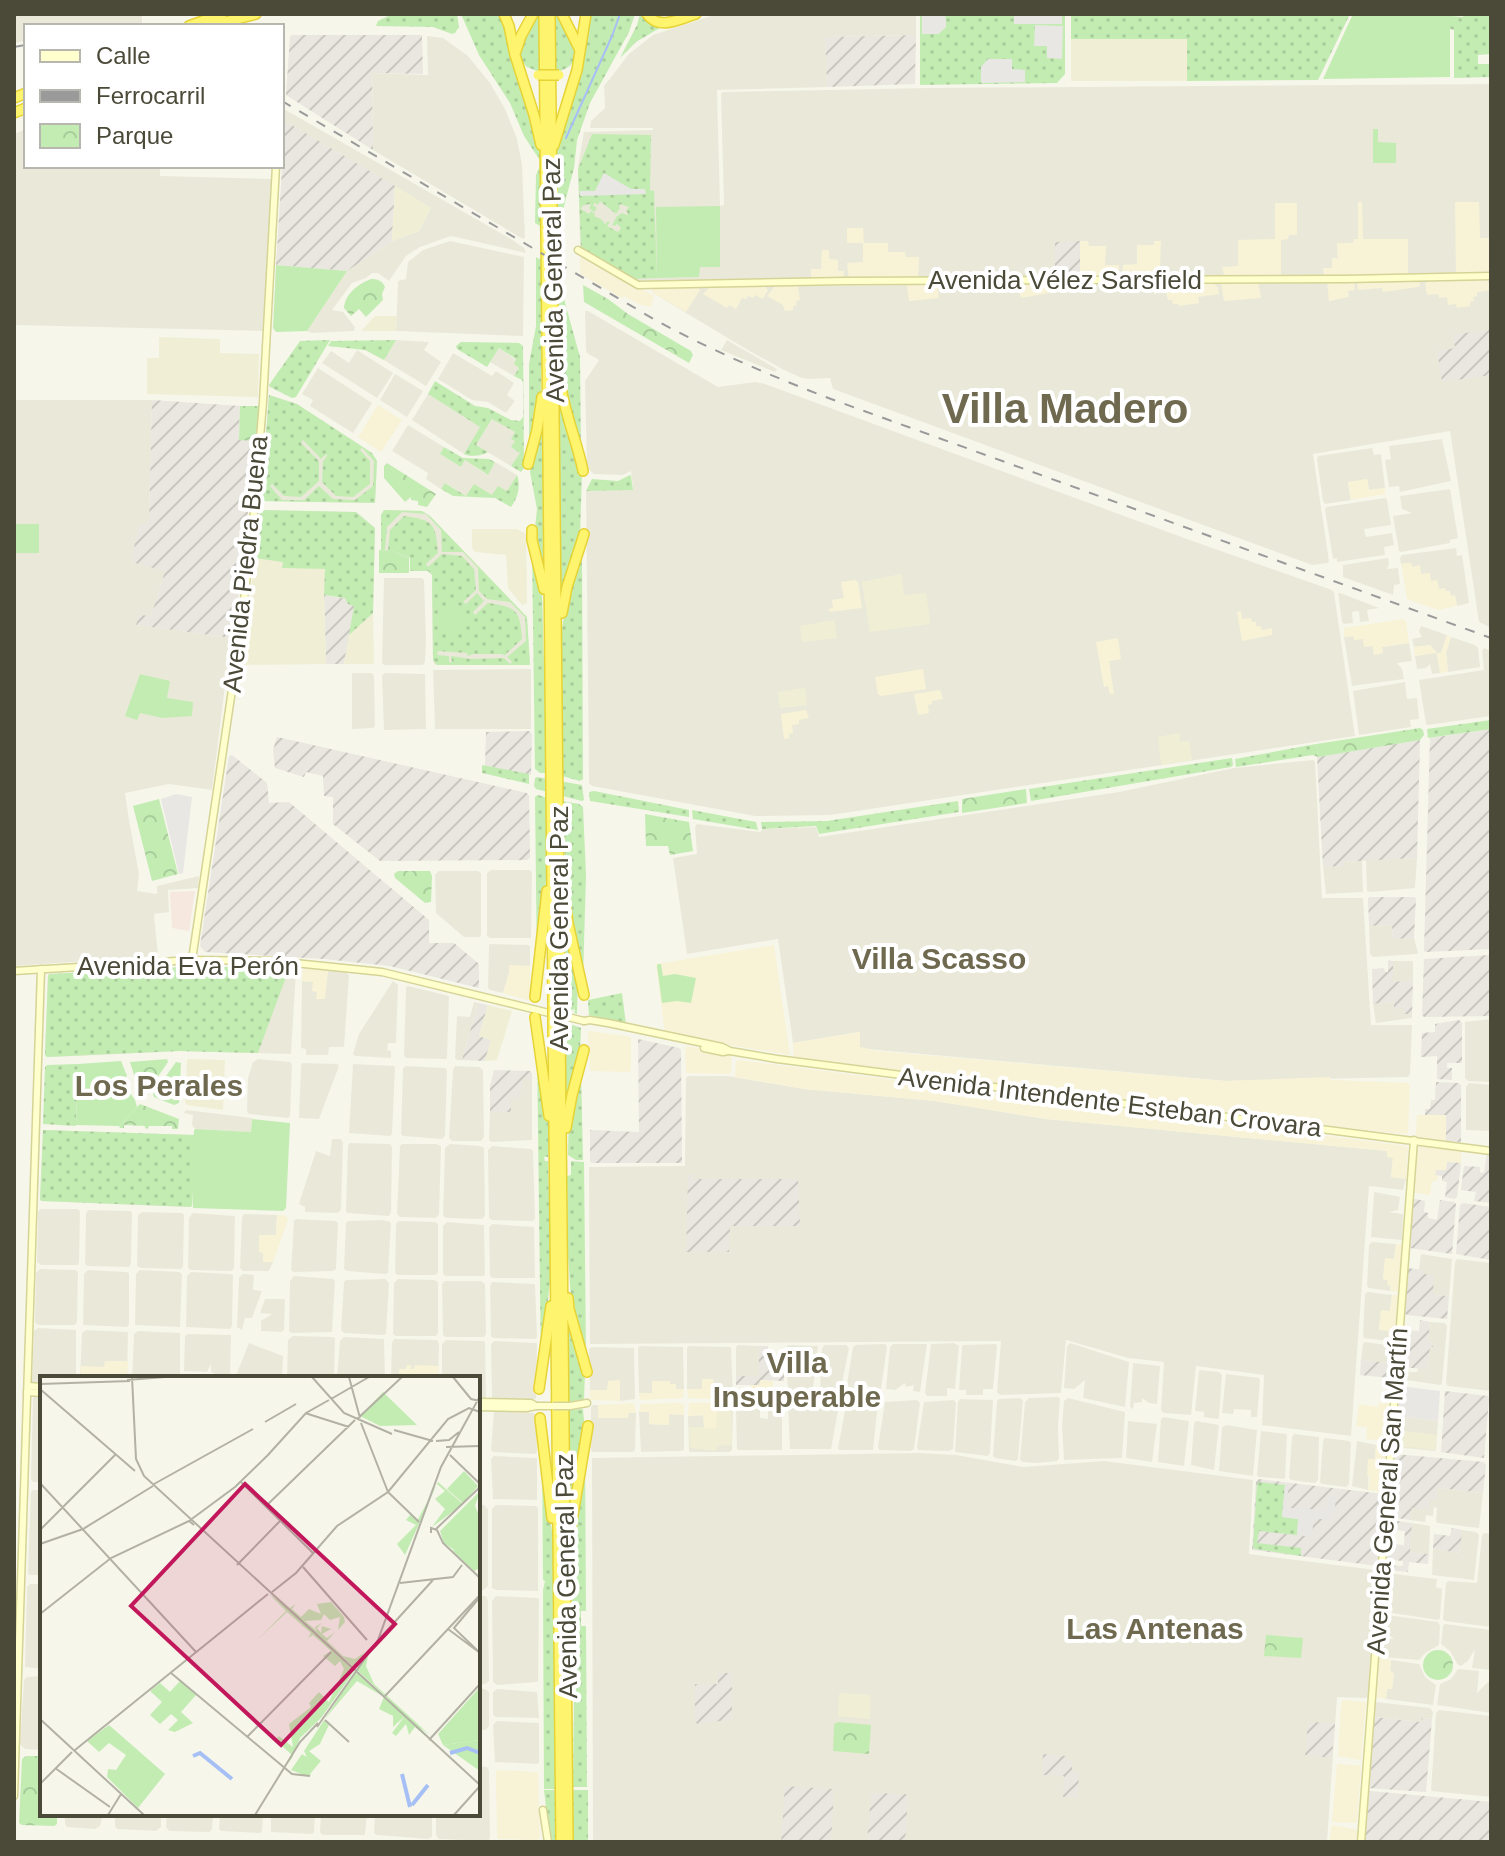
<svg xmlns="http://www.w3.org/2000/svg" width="1505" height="1856" font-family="Arial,sans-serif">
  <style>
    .residential { fill: #eae9d9 }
    .commercial { fill: #f8f3d6 }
    .industrial { fill: url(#industrial-furrows) }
    .education { fill: #f0efd5 }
    .medical { fill: #f7e8df }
    .grass { fill: url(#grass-dots); fill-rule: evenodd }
    .park { fill: url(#park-crowns) }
    .pitch { fill: #c3ecb3 }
    .parking { fill: #e8e7e3 }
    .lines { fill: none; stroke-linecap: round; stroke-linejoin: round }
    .stream { stroke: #a6c0f5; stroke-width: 2 }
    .secondary-casing { stroke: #d5d496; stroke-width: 9 }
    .highway-casing { stroke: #e6d335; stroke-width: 12 }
    .secondary { stroke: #feffcd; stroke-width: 6 }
    .highway { stroke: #fff46e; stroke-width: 9 }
    .rail { stroke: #9a9a9a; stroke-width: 2; stroke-dasharray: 10 10; stroke-linecap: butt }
    .secondary-bridge-casing { stroke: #d5d496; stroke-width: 9; stroke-linecap: butt }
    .highway-bridge-casing { stroke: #e6d335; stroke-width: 12; stroke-linecap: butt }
    .secondary-bridge { stroke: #feffcd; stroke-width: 6 }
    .highway-bridge { stroke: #fff46e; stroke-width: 9 }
    .labels { text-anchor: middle; stroke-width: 8; stroke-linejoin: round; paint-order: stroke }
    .street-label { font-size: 26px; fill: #4b4938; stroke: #fff }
    .quarter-label { font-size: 30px; font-weight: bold; fill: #6f6a4f; stroke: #fff }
    .town-label { font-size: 42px; font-weight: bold; fill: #6f6a4f; stroke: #fff }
    .inset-river { fill: none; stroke: #a6c0f5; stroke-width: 4 }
    .inset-road { fill: none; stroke: #b2b1a3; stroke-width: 2 }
    .view { fill: #c2185b; fill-opacity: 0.15; stroke: #c2185b; stroke-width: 4 }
    .inset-edge { fill: none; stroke: #4b4938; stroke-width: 4 }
  </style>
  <defs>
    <pattern id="industrial-furrows" width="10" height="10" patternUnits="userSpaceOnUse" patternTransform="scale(2)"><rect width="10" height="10" fill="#e9e7df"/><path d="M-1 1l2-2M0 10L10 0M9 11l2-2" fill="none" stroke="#c9c8c0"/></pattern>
    <pattern id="grass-dots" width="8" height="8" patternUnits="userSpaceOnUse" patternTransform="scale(2)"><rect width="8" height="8" fill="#c3ecb3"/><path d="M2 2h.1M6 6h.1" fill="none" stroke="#a9cc9b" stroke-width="1.8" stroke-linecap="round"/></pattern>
    <pattern id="park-crowns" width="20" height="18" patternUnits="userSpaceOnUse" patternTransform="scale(2)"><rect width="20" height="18" fill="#c3ecb3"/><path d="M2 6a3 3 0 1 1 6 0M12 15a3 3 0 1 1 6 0" fill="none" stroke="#a9cc9b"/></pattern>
  </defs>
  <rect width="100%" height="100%" fill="#f6f6eb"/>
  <g class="residential">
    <path d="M14 14 142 16V24L138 26H26V41L14 43Z"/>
    <path d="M717 14H916V35L825 37 827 87 717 90 720 206 724 205 721 94 723 92 929 88 1491 84V275L638 281 634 280 582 250 580 246 578 166 584 132 653 130V128H590L591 121 605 108 604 86 629 54 653 35Z"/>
    <path d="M427 36 443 38 468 56 490 83 505 109 517 139 522 165 525 238 523 239 373 150 372 73 428 75Z"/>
    <path d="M284 109 511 239 524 248 526 253 451 236 420 247 406 256 389 281 378 273H372L366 278 352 283 332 310 343 312 355 327 354 331 312 333 307 331 347 271 392 241 419 231 431 208 285 121Z"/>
    <path d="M26 129V166H160V176L272 179 264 331 14 325V134Z"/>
    <path d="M450 241 524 257 523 336 396 331 398 281 406 279 408 262 423 250Z"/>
    <path d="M1491 281V628L1479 622 1450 431 1313 454 1329 561 1328 563 1312 565 833 389 830 378 809 379 802 378 784 370 746 349 653 293 652 290 655 287Z"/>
    <path d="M585 311H588L718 387 755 382 765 384 1187 539 1332 590 1334 593 1355 736 830 815 755 816 592 786 589 783V779L586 491 633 489 631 471 623 475 594 474 587 468 585 381 599 360 587 353 586 350Z"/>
    <path d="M396 340 429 342 424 350 441 362 426 386 384 360Z"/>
    <path d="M727 340 777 369 775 372 721 350Z"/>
    <path d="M499 348 516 360 519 368 514 376 490 362Z"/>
    <path d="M357 350 393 373 377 398 322 363 331 351 349 363Z"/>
    <path d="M453 353 492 376 496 371 514 383 507 395 515 401 506 413 488 402 472 400 438 379Z"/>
    <path d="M318 368 372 403 353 433 310 406 313 400 302 394Z"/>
    <path d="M395 374 423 391 407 417 380 400Z"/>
    <path d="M428 394 481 427 464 454 412 420Z"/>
    <path d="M269 395 297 404 372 453 377 461 375 503 261 501Z"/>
    <path d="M14 400H152L149 523 165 571 151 616 136 625 231 638 212 790 169 784 125 793 129 820 139 874 137 891 157 894V886L199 876 198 888 168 890 169 912 154 914 158 956 14 966Z"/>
    <path d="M493 418 515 432V441L520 453 511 466 476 445Z"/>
    <path d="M408 425 444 447 440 454 461 467 465 460 487 475 495 462 517 475 507 491 492 495 466 496 446 483 441 489 426 479 428 473 392 451Z"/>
    <path d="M1442 439 1451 481 1400 492 1399 486 1389 487 1385 460 1391 459 1389 446Z"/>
    <path d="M1372 448 1374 455 1381 454 1385 488 1369 490 1367 479 1348 483 1351 500 1325 504 1323 501 1317 459 1318 456Z"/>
    <path d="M1450 489 1458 538 1450 540V543L1401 552 1399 551 1393 516 1412 513 1402 509 1400 496Z"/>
    <path d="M1385 498 1387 500 1391 525 1364 529 1366 537 1392 533 1394 545 1384 547 1385 555 1337 562V558L1333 559 1325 510 1326 507Z"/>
    <path d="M260 510 356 512 375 528 373 613 349 635 354 606 282 568 283 563 255 558Z"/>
    <path d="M384 510 422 511 430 516 527 617 530 665H437L434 664 433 660 432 575 428 571H410V558L392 551 381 550V515Z"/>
    <path d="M1456 548 1457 556 1462 555 1469 603 1457 606 1455 596H1451L1439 589 1412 567 1411 563 1401 564 1400 558 1402 555Z"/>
    <path d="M1388 558 1389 565 1387 569 1398 568 1400 584 1394 585 1393 595 1343 577V565Z"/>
    <path d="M384 578H422L424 580 426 638 425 662 423 665H385L382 663Z"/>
    <path d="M1338 593H1340L1379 608 1367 610 1369 621 1360 622 1359 611 1352 612 1353 623 1344 624 1342 622Z"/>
    <path d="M1421 626 1447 635 1441 653H1437L1440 673 1432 674 1430 664 1426 668 1417 669 1415 656 1436 652 1430 645 1414 647 1412 639 1422 637 1419 631Z"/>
    <path d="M1354 636 1363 639 1373 646 1374 654 1382 647 1409 643 1412 661 1397 663 1402 669 1404 679 1352 686 1344 637Z"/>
    <path d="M1451 637 1475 645 1478 648 1480 667 1448 672 1446 653Z"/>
    <path d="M1484 648 1491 651V716L1428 725 1426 724 1419 680 1484 670 1482 651Z"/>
    <path d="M531 669V729H435L433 670Z"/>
    <path d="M352 673H372L374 676 375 726 373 728 352 729Z"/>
    <path d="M384 673 425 674 426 729 384 730 382 676Z"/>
    <path d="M1405 682 1407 699 1417 698 1419 719 1410 720 1411 727 1359 735 1353 691Z"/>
    <path d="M1313 760 1315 762 1322 898H1363L1371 1025H1412L1410 1074 1408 1077 1226 1081 878 1050 860 1048 859 1032 793 1043 778 939 687 954 673 858 697 854 695 827 697 824 760 832 763 829 816 827 819 837 1119 792 1234 768Z"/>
    <path d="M1417 858 1415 888 1370 892 1367 891 1366 860Z"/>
    <path d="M1362 861 1363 892 1326 894 1323 867 1342 866V862Z"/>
    <path d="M491 870H529L532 872 531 938H490L487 936V873Z"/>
    <path d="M439 871H478L481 873V934L480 937H464L436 913 435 875Z"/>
    <path d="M1392 925 1393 939 1414 938 1418 953 1416 954 1373 957 1370 954 1369 926Z"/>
    <path d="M490 944 528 945 530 946V966H509V973L503 993 490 990 488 988 489 945Z"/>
    <path d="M1393 961H1413V980L1393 982Z"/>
    <path d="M201 966 296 970 291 1054 179 1051 74 1056 47 1057 45 1055 48 976 49 974Z"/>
    <path d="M328 970 345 972 349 975 344 1047H329L328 1055H306V1049L301 1048 302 981 313 982 317 991 324 999Z"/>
    <path d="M393 981 398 985 396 1043H388L387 1050 391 1051V1058L355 1056 353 1054 359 1034Z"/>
    <path d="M408 986 449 996 447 1058 445 1059 406 1058 404 1055 406 987Z"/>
    <path d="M474 1002 478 1003 462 1060H457L455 1058 457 1016 470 1017Z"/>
    <path d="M1394 1002 1404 1008V1013L1412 1014V1018L1376 1023 1373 1004Z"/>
    <path d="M1491 1019V1082L1468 1081 1465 1078V1022Z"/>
    <path d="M258 1059 290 1062 292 1065 290 1116 288 1118 249 1114 247 1111 248 1078 253 1062Z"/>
    <path d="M303 1063 337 1064 339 1066 319 1119 299 1118 301 1065Z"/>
    <path d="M353 1064 394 1066 395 1068 392 1134 390 1136 349 1133Z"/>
    <path d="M406 1066 445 1068 447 1070 445 1136 442 1139 403 1136 401 1134 403 1068Z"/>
    <path d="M455 1066 479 1067 483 1070 484 1137 481 1141H452L449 1138 453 1070Z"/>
    <path d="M688 1076H728L804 1089 935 1101 1046 1119 1388 1151 1393 1158 1391 1177 1406 1179 1403 1190 1369 1186 1351 1436 1262 1425 1264 1375 1196 1366 1191 1415 1164 1413 1161 1410 1164 1362 1128 1358 1066 1340 1061 1393 1000 1395 997 1392 1001 1341 590 1344 589 1167 685 1166 686 1078Z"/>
    <path d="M524 1079H532V1140L492 1142 489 1140 490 1112H511V1098Z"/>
    <path d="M1469 1083 1491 1085V1131L1466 1130V1087Z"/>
    <path d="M186 1110 252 1118 251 1132 195 1129 192 1125 193 1115 184 1113Z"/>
    <path d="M43 1130 194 1135 192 1205 191 1207 42 1201 40 1200Z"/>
    <path d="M332 1139H341L343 1143 341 1210 337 1213 305 1212V1207L299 1204 316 1151 330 1156Z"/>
    <path d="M350 1143 390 1144 392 1147 391 1212 389 1216 347 1213 346 1211 348 1145Z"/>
    <path d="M402 1144H436L441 1146 439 1214 436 1218 400 1217 397 1214 400 1146Z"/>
    <path d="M450 1144 480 1146 484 1148 485 1216 482 1219 447 1218 443 1216 445 1148Z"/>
    <path d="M492 1146 531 1149 533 1151 535 1218 533 1221 492 1220 489 1218 488 1150Z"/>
    <path d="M1375 1192 1400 1197 1398 1210 1389 1212 1403 1214 1402 1240 1371 1237 1374 1193Z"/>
    <path d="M40 1209H77L80 1211 79 1262 78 1265H41L37 1262 38 1212Z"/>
    <path d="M88 1210 130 1211 132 1213 131 1263 129 1267 88 1266 85 1264 86 1214Z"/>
    <path d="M142 1212 182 1213 184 1215 183 1266 181 1269 141 1268 137 1266 138 1215Z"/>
    <path d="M193 1213 235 1216 234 1268 232 1271 191 1270 188 1268 189 1218Z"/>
    <path d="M244 1214 277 1215 276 1235H260L259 1252H263V1261L273 1262 269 1271H243L240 1268 242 1217Z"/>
    <path d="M296 1219 335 1221 338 1223 336 1269 333 1271 294 1272 291 1270 294 1221Z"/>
    <path d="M380 1220 388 1221 391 1223 388 1273 385 1274 347 1271 344 1269 346 1223 348 1221Z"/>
    <path d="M398 1221 435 1222 438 1224V1272L436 1275H398L395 1273 396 1224Z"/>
    <path d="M447 1222 484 1225 485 1273 484 1276H446L443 1274V1226Z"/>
    <path d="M492 1224 534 1227 535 1278H493L490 1276 489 1227Z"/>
    <path d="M1372 1242 1396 1244 1394 1259H1385L1383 1279 1388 1280 1391 1285 1390 1291 1369 1288 1367 1286 1369 1245Z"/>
    <path d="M1421 1254 1452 1259 1449 1296 1433 1295 1419 1269Z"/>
    <path d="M1457 1259 1491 1263V1391L1448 1386 1446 1383 1455 1262Z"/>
    <path d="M40 1269 75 1270 78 1272 77 1322 75 1325H39L35 1323 36 1273Z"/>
    <path d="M88 1270 126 1272 129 1273V1324L127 1327 83 1325 84 1274Z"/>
    <path d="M140 1270 179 1272 182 1274 180 1327 135 1325 136 1274Z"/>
    <path d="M191 1272 230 1274 233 1275 232 1326 230 1329 186 1327 187 1276Z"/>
    <path d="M243 1274 254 1275 253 1290 262 1291 252 1318H245L242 1330 237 1327 239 1278Z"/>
    <path d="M294 1276 333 1279 335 1281 332 1332 292 1333 289 1331 290 1281Z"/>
    <path d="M385 1279 389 1283 386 1334 382 1335 344 1333 341 1330 344 1282 346 1280Z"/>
    <path d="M398 1279 434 1280 438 1282V1333L436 1336H396L393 1334 394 1283Z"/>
    <path d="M445 1281H481L485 1284 486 1334 484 1337H446L443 1335 442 1284Z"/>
    <path d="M492 1282 535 1284 537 1337 535 1339 494 1338 491 1337 490 1286Z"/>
    <path d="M1368 1292 1392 1295 1390 1311H1381L1379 1329 1389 1330 1388 1341 1364 1338 1363 1335 1365 1294Z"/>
    <path d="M265 1299H285L284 1330 281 1332 261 1331V1321L272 1314 260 1313Z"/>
    <path d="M1430 1322 1445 1323 1447 1326 1442 1383 1440 1385 1406 1380 1407 1372H1417L1418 1368H1428L1430 1347 1433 1346V1342L1428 1341Z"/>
    <path d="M38 1328 76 1330V1378H42V1383L32 1382 34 1331Z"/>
    <path d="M86 1330 128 1332 127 1378H80L82 1333Z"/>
    <path d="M138 1331 180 1333V1378H132L134 1334Z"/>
    <path d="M188 1334 231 1335 230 1377 219 1376 211 1372V1364L207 1372 184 1371 185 1336Z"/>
    <path d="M293 1336 332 1337 335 1338 334 1378H287L288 1340Z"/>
    <path d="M344 1337 384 1339 385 1378H337L340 1341Z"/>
    <path d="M394 1339 437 1340 439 1344 438 1378H391L392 1343Z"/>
    <path d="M446 1340 483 1341 485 1342 486 1398H478V1378H442V1344Z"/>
    <path d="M494 1341 537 1343 536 1399 492 1398 491 1344Z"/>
    <path d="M1365 1342 1394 1346 1396 1348 1391 1363 1361 1360 1363 1344Z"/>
    <path d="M249 1343 283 1356 282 1378H235Z"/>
    <path d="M1070 1343 1129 1362 1125 1407 1083 1398 1085 1380 1074 1389 1064 1388 1067 1346Z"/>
    <path d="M885 1344 887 1347 881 1389 870 1388 865 1382V1397H855V1391L846 1390 853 1347 856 1345Z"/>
    <path d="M893 1344H927L920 1392 913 1391 914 1385 906 1387 905 1383 895 1390 886 1389 890 1347Z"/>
    <path d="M931 1344 954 1343 959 1346 955 1389 947 1388V1396H927L925 1393Z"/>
    <path d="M996 1344 997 1347 993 1389H983V1395H966V1390H959L962 1346 963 1345Z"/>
    <path d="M738 1345 759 1346V1376H736V1347Z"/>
    <path d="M788 1345 818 1346 812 1397 799 1398V1391H788L786 1347Z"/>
    <path d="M825 1345H846L849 1348 840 1393H835L825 1388V1394H820L822 1348Z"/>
    <path d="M639 1346 683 1347 684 1389H676L670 1385 653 1381V1393H639L638 1349Z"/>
    <path d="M689 1346 731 1347 733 1398 722 1399V1385L713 1384V1380L702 1389H687V1348Z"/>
    <path d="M592 1347 634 1348 635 1399 620 1401V1381L607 1390H590L589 1349Z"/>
    <path d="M1133 1363 1160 1366 1157 1404 1149 1403 1142 1398V1402L1134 1403 1133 1409 1130 1407Z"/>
    <path d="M1200 1370 1219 1372 1222 1375 1219 1418 1217 1419 1204 1417V1412L1195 1411 1199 1371Z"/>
    <path d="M1226 1374 1259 1378 1260 1380 1257 1417H1251V1410L1234 1409 1233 1414 1222 1413Z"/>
    <path d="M35 1396H42V1482H33L31 1479 33 1398Z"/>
    <path d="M1029 1398 1058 1397 1060 1399 1058 1427 1059 1458 1057 1461 1037 1463 1023 1462 1020 1460 1025 1402Z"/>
    <path d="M1068 1398 1125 1412 1122 1458 1064 1460 1062 1426 1064 1401Z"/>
    <path d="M960 1399 993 1400 990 1453 988 1456 955 1452 958 1402Z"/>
    <path d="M999 1399 1020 1398 1023 1400 1018 1459 1016 1461 995 1458 993 1456 997 1401Z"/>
    <path d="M917 1400 920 1403 914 1449 910 1451 879 1450 878 1447 885 1402Z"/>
    <path d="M954 1400 956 1403 953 1449 949 1451 918 1450 917 1447 924 1402Z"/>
    <path d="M746 1402H760V1418L768 1419V1402H776L777 1410H782V1450H739L737 1449 736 1411H746Z"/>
    <path d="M877 1402 878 1403 873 1450H839L838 1448 846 1405 847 1403Z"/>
    <path d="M717 1403 731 1402 733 1404 732 1450 729 1452H689L688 1416 704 1415 717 1421Z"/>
    <path d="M838 1403 839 1405 831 1449H790L788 1406 790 1404Z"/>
    <path d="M593 1405H598V1417L628 1418V1413H636L635 1450 632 1452H592L591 1449V1407Z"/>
    <path d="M494 1411 534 1413 536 1415 537 1452 535 1454 493 1452 491 1450Z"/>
    <path d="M639 1412H649V1424L669 1425V1414L684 1415V1450L681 1451 641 1452Z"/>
    <path d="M1398 1416 1438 1421 1436 1450 1434 1451 1396 1447Z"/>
    <path d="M1163 1417 1189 1421 1184 1466 1158 1462 1161 1419Z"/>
    <path d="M1128 1421 1157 1424 1152 1462 1126 1458Z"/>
    <path d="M1196 1421 1219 1425 1214 1470 1191 1465 1194 1424Z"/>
    <path d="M1227 1425 1257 1430 1253 1476 1219 1471 1222 1427Z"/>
    <path d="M1261 1431 1287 1434 1285 1479 1259 1477 1257 1475Z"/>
    <path d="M1294 1434 1319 1437 1318 1480 1315 1483 1291 1480 1289 1478 1292 1437Z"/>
    <path d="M1325 1438 1349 1441 1351 1443 1349 1484 1346 1487 1322 1484 1320 1482 1323 1441Z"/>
    <path d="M1357 1441 1376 1445 1375 1459H1369L1368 1490 1352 1486Z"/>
    <path d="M919 1453 956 1455 1023 1467 1104 1461 1253 1480 1249 1554 1376 1570 1378 1572 1369 1695 1366 1698 1337 1697 1327 1842H593L592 1458Z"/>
    <path d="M494 1456 537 1458V1500L493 1499 491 1459Z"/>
    <path d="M1439 1488 1483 1493 1479 1528 1437 1523 1436 1520 1437 1508 1434 1507 1433 1516 1426 1515 1425 1522 1410 1520 1411 1508 1431 1499Z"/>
    <path d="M33 1490H42V1575H29L28 1573 31 1492Z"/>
    <path d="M478 1504 484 1505 488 1509V1586L484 1590H478Z"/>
    <path d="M496 1505 536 1506 538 1508V1591L496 1590 492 1588V1509Z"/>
    <path d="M1412 1523 1430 1526 1429 1554 1409 1552Z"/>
    <path d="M1462 1530 1476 1532 1479 1535 1474 1580 1432 1575 1433 1549 1459 1553Z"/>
    <path d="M1484 1533 1491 1534V1627L1445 1621 1443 1619 1446 1583 1449 1581 1477 1583 1482 1536Z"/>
    <path d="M1386 1573 1437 1579 1436 1587 1442 1589 1440 1618 1438 1620 1392 1613 1393 1608 1381 1606 1383 1576Z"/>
    <path d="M30 1584H42V1669L25 1667 27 1587Z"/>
    <path d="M478 1596H486L488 1600 489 1681 485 1684H478Z"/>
    <path d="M496 1596 537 1598 539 1599 538 1681 536 1682 497 1685 493 1682 492 1601Z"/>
    <path d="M1387 1615 1438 1622 1440 1626 1439 1645 1425 1653 1419 1660 1381 1657 1382 1651 1377 1644 1378 1638 1394 1639 1389 1635 1386 1624Z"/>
    <path d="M1445 1624 1491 1630V1670L1472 1668 1475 1649 1468 1661 1461 1666 1458 1665 1450 1651 1441 1644 1443 1626Z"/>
    <path d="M1391 1660 1419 1664 1425 1677 1436 1685 1433 1705 1386 1699 1387 1688H1392L1394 1674 1390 1671Z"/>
    <path d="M1458 1669 1479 1671 1477 1693 1488 1682 1491 1683V1713L1437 1705 1440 1684 1451 1679Z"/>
    <path d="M42 1676V1750L25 1749 20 1744 24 1680 27 1677Z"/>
    <path d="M478 1688 485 1689 489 1692V1726L486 1730H478Z"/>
    <path d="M497 1689 537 1692 539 1718 495 1717 493 1714V1692Z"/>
    <path d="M1375 1702 1430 1708 1433 1712 1432 1719 1423 1718 1422 1722 1373 1717V1704Z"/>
    <path d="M1439 1710 1491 1716V1797L1431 1791 1436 1713Z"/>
    <path d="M497 1721 539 1723V1763L537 1764 495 1762 493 1725Z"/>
    <path d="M478 1766 487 1767 489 1770 490 1839 486 1841 439 1839 436 1835V1814H478Z"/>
    <path d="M65 1814H103L100 1826 95 1829 67 1827 65 1824Z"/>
    <path d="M115 1814H161V1827L156 1831 117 1829 115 1826Z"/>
    <path d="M167 1814H213L212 1830 209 1832 169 1831 166 1827Z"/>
    <path d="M220 1814H263L262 1831 260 1833 221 1831 219 1829Z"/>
    <path d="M271 1814H315L314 1832 312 1834 271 1832Z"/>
    <path d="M321 1814H367L365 1834 364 1835H323L320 1832Z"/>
    <path d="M375 1814H432V1837L428 1839 377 1835 374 1833Z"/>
  </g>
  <g class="commercial">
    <path d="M1358 202H1362L1363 239H1408V276H1324L1323 268H1332V258H1338L1337 243H1353L1354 239H1358Z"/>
    <path d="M1455 202H1479L1480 238H1489V242H1491V275H1456Z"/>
    <path d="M1275 203H1297V235H1289L1288 239 1281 240V277L1224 275 1222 267 1238 266V240L1275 239Z"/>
    <path d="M847 228H863L864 243H888V252H905L906 257H919L918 279 849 280 847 263 863 262V243H847Z"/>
    <path d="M1080 241H1088L1089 246H1106L1105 265H1119V277L1080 279Z"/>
    <path d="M1154 241H1161L1160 267H1169L1168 277H1125L1122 276 1123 265 1137 264V245H1154Z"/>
    <path d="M822 250H829V259L838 260V271H844L843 279 814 280 811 279V269H821Z"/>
    <path d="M584 256 654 296 651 307 641 305 624 296 622 298 580 274V259Z"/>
    <path d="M1428 280 1487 281 1490 284 1491 290 1477 292V296L1473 297 1474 301 1470 302V306L1457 308 1456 304 1448 305 1447 297 1439 298 1438 294 1427 295 1425 284Z"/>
    <path d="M1327 281H1351L1354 283 1355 290 1348 291 1349 297 1329 301Z"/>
    <path d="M1360 281H1416L1421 284 1418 287 1383 292 1382 288 1358 290 1357 284Z"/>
    <path d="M1223 282H1258L1261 298 1224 301 1221 284Z"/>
    <path d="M1156 283H1213L1218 287 1219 294 1198 297 1199 303 1179 306 1178 304H1173L1172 300H1168L1166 292 1154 294 1153 286Z"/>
    <path d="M1020 284H1072L1075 288 1021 298 1018 286Z"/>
    <path d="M907 285H937L939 298 909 301Z"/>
    <path d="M764 286 768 290 763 299 755 295 753 298 748 296 746 299 742 298 736 309 729 305 727 308 703 294 710 287Z"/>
    <path d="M775 286H798L800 300 796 301 797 305 793 306V310L785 311 783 305 767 296Z"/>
    <path d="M655 287H697L700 290 686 312 653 293 652 290Z"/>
    <path d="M378 405 402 420 381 452 358 437Z"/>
    <path d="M1367 479 1369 490 1385 488V494L1351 500 1348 482Z"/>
    <path d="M1411 563 1412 567 1420 565 1421 574 1430 573 1431 581 1437 580 1439 589 1445 588 1446 591H1450L1451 596 1455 595 1457 606 1438 610 1407 599 1401 564Z"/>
    <path d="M855 580 858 582 862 608 829 612V609L833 608 832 600 844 598 841 582Z"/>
    <path d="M1241 611 1242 619 1251 618 1252 622H1256V626H1261L1262 630 1272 628V635L1242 641 1237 612Z"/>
    <path d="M1403 619 1406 621 1409 643 1382 647 1383 653 1374 655 1373 646 1364 647 1363 639 1354 640 1353 636 1344 637V628Z"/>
    <path d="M1447 635 1451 637 1446 653 1448 672 1440 673 1437 653 1415 656 1414 647 1430 645 1437 653H1441Z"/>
    <path d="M1118 638 1121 659 1109 661 1114 694H1110L1108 686 1104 687 1096 642Z"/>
    <path d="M923 669 926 689 881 696 878 694 875 677Z"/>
    <path d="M940 690 943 699 932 701V704L928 705 929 713 918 715 914 694Z"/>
    <path d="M806 710 809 718 799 720V724L792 725 793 733 789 734V738L784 739 781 714Z"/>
    <path d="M774 945 790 1055 665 1034 656 964Z"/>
    <path d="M509 965 530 966V1001L503 993 509 973Z"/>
    <path d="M306 967 328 970 325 999H316L317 992 312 991 313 982 302 981V971Z"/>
    <path d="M590 1031 631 1037V1070L629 1072 590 1071 588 1032Z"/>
    <path d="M860 1032V1047L878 1051 1226 1081 1330 1077 1331 1080 1408 1083 1410 1086 1408 1132 1406 1134 1245 1117 848 1065 798 1058 794 1056 793 1043Z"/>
    <path d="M688 1046 730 1055 732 1057 731 1072 729 1074 686 1073 685 1048Z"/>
    <path d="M738 1060 1406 1146 1408 1148 1406 1179 1391 1177 1393 1158 1387 1157V1151L1046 1119 935 1101 804 1089 735 1077 736 1062Z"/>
    <path d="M1417 1115H1446V1141L1419 1137 1416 1135Z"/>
    <path d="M1419 1147 1459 1149 1461 1152V1163L1448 1162 1446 1171 1436 1175 1438 1176 1437 1181H1432L1430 1195 1415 1193 1413 1191 1417 1149Z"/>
    <path d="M277 1215H285L288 1220 273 1262H263V1253L259 1252V1235H276Z"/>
    <path d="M1396 1244 1402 1245 1403 1248 1398 1292 1390 1291 1391 1286 1387 1285 1388 1280 1383 1279 1385 1258 1394 1259Z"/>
    <path d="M1392 1295H1398L1399 1297 1396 1341 1394 1342 1388 1341 1389 1331 1379 1330 1381 1310 1390 1311Z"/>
    <path d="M105 1361H128L127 1378H80L81 1366 104 1367Z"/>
    <path d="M407 1365H411V1369H414L415 1365 439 1366 438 1378H399V1369H406Z"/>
    <path d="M702 1379H713L714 1384H722V1399L688 1398 687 1389H702Z"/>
    <path d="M620 1380V1401L590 1400V1390H607L608 1381Z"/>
    <path d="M759 1380 773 1381V1387H776V1394H784L783 1399H738L736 1397V1392L750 1391 751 1385H759Z"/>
    <path d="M652 1381H670V1384H676V1389H684L683 1398 640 1400 639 1393H652Z"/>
    <path d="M1384 1397H1389L1386 1439 1385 1441 1366 1439 1367 1427 1356 1426 1359 1404 1378 1407V1403L1385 1404Z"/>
    <path d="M634 1403 636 1413H629L628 1418H598V1405Z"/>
    <path d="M682 1403 684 1405V1415L669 1414V1425L649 1424V1412H639L641 1404Z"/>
    <path d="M689 1403H717V1428H704L703 1415 688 1416Z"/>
    <path d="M1376 1445 1384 1446 1386 1449 1384 1490 1382 1492 1368 1490 1370 1476 1367 1475 1368 1459H1375Z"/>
    <path d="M1380 1658 1391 1660 1390 1670 1394 1674 1392 1689H1387L1386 1699 1375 1697 1378 1659Z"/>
    <path d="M1343 1700 1365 1702 1366 1703 1361 1759 1359 1760 1338 1756 1341 1704Z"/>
    <path d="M1337 1764 1359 1765 1361 1767 1357 1821 1355 1823 1332 1822Z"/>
    <path d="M498 1770 538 1772 540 1838 537 1840 499 1839 497 1837 496 1772Z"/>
    <path d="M1332 1825 1355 1829 1357 1831 1356 1842H1329Z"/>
  </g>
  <g class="industrial">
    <path d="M292 35H422L423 74 372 73 373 150 286 95 290 37Z"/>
    <path d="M916 35 915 84 827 87 825 37Z"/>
    <path d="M285 121 395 186 392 241 347 271 276 265Z"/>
    <path d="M1080 241V275H1055V242Z"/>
    <path d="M1491 329V375L1442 382 1437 351 1455 348 1453 335Z"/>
    <path d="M152 400 240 406 239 439 256 441 236 618 231 638 136 625 139 615 151 616 165 571 131 562 139 524 149 522Z"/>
    <path d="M324 595 345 599 348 604 355 605 344 664H326Z"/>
    <path d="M1491 729V949L1426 952 1424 951 1430 738Z"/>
    <path d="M529 731 532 734 531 775 485 766 486 732Z"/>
    <path d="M277 737 527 793 529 796 530 858 527 860 380 861 333 824V797L324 796 323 776 306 772 304 777 275 768 273 750Z"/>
    <path d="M1420 740 1417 858 1343 862V866L1323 867 1317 757Z"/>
    <path d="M232 755 267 783 269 803 289 802 429 920V943H454L478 963 479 965V988L390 966 324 959 205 952 200 946 229 756Z"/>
    <path d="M1370 897H1413L1416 898 1414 938 1393 939 1392 925 1369 926 1368 898Z"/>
    <path d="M1491 955V1016L1424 1017 1422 1015 1424 959Z"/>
    <path d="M1388 960 1393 961V982L1413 980 1412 1014H1404L1403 1008 1394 1009V1002L1373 1004 1372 969 1384 968 1385 972H1388Z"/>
    <path d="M478 1003 488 1005 479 1036 491 1040 485 1061 462 1060Z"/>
    <path d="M1459 1020 1462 1023V1063H1447V1068H1452V1080L1437 1079V1056L1421 1057 1422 1033 1435 1032V1024Z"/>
    <path d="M638 1039 679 1048 681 1050 682 1163H592L590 1161V1130L639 1132Z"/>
    <path d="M494 1070 530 1071 532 1073V1079H524L518 1100 511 1099V1112H490V1086Z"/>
    <path d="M1436 1082 1458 1083 1461 1085V1142L1446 1141V1115H1425V1109H1430L1431 1100H1435Z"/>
    <path d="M1487 1153H1491V1203L1474 1201 1476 1192 1461 1190 1464 1166 1480 1167V1172L1484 1173Z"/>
    <path d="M1447 1162 1461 1163 1457 1197 1455 1199 1445 1197 1447 1182 1442 1181V1176L1435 1175 1436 1170H1446Z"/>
    <path d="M693 1174 694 1179H798L800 1226H730L729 1252H686L688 1175Z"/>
    <path d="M1415 1199 1425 1201 1424 1212 1428 1213V1218L1437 1220 1440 1200 1454 1202 1456 1204 1452 1254 1410 1248 1413 1200Z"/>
    <path d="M1463 1203 1491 1207V1260L1456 1254 1460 1205Z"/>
    <path d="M1407 1268 1424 1270V1274L1434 1275 1433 1295 1449 1296 1447 1319 1407 1315 1404 1313Z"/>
    <path d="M1420 1320 1430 1322 1428 1341 1433 1342V1347H1430L1428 1369 1399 1367 1403 1330 1419 1331Z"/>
    <path d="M759 1346H768V1366H784V1381L760 1380 759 1385H736V1376H759Z"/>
    <path d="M1361 1360 1391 1363 1390 1378 1360 1375Z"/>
    <path d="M1445 1391 1488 1396 1489 1399 1484 1458 1441 1452Z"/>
    <path d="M1395 1454 1484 1462 1486 1465 1483 1493 1439 1488 1437 1500H1431L1429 1510 1412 1508 1410 1520 1391 1517 1389 1514Z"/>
    <path d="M1258 1479 1383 1494 1386 1495 1378 1566 1252 1550 1256 1482Z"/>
    <path d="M1391 1520 1412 1523 1410 1552 1429 1554 1428 1564 1409 1562 1408 1572 1389 1570 1390 1565 1403 1566V1561L1384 1559 1386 1544 1404 1545 1405 1531 1387 1529 1388 1522Z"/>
    <path d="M1452 1528 1462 1530 1460 1553 1433 1549 1434 1534 1450 1536Z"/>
    <path d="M718 1673H732V1718L729 1720 697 1724 695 1721V1684H718Z"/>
    <path d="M1373 1717 1421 1722 1422 1718 1432 1719 1426 1792 1368 1788Z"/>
    <path d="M1308 1722 1335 1723 1332 1756 1330 1758 1305 1755Z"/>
    <path d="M1043 1754 1066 1756V1760L1072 1761V1771L1079 1772 1078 1798 1063 1797 1064 1776 1042 1775Z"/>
    <path d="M785 1786 833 1789 834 1792 831 1842H781Z"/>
    <path d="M1370 1791 1491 1802 1489 1842H1363L1367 1793Z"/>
    <path d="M874 1793 906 1794 908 1797 905 1842H867L871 1795Z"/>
  </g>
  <g class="education">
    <rect x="1071" y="39" width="116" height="42"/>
    <path d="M395 186 431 208 419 231 392 241Z"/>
    <path d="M375 316H397L396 331H361Z"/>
    <path d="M159 337 220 339V353L259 354 258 397 147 394V358H159Z"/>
    <path d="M472 529H517L526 534 527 603 522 605 508 588 506 555 475 552 472 548Z"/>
    <path d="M255 558 283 562V568H325L324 595 326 664 244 665 242 662Z"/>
    <path d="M901 574 904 594 906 595 926 593 930 621 929 624 870 632 862 582Z"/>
    <path d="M373 613 374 664H344L349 635Z"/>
    <path d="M834 620 837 638 802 642 800 626Z"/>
    <path d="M805 688 807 705 780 708 778 692Z"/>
    <path d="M1179 733 1180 742 1189 741 1192 760 1163 765 1161 763 1158 737Z"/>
    <path d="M488 1005 512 1011 497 1060 485 1061 491 1040 479 1036Z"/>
    <path d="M189 1059 225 1060 223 1110 187 1105 185 1103 187 1060Z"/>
    <path d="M717 1411H731L732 1445 717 1446 716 1451 690 1448 689 1427 716 1428Z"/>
    <path d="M1397 1430 1437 1435 1435 1450 1397 1446Z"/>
    <path d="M841 1693 870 1695V1719L838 1716 839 1694Z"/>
  </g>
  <path class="medical" d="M195 891 189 931 172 928 170 892Z"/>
  <g class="grass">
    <path d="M392 14H457L459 27 455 33 452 34 433 27 376 26 378 21Z"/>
    <path d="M461 14H501L539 138 541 153 540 185 542 227 535 223 536 175 540 166 539 159 524 136 510 103 479 55Z"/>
    <path d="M534 14H541L542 73 527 67 519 59V45Z"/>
    <path d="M553 14H560C572 37 591 64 554 73Z"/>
    <path d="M588 14H635L629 32 590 103 577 140 574 168 564 206 562 239 556 235V156L558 139Z"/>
    <path d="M640 14H644L663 26 636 42 620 58 637 25Z"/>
    <path d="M920 14H922V34H938L946 27 945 14H1014V23H1062V14H1065V74L1057 83 920 85Z"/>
    <path d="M1071 14H1350L1318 80 1187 81V39H1071Z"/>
    <path d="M1450 14 1451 16 1463 17 1464 14H1488L1491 16 1489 17V40L1491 41V54L1478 55V64H1491L1489 67 1491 68 1489 72 1491 77 1454 78V30L1450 29Z"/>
    <path d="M592 134 651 135 650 190 654 191 657 278 635 279 581 247 578 169ZM600 201 616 214 620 208 619 206 620 204 629 207 626 211 628 213 627 215 622 213 617 216 612 225 615 226 617 224 621 228 618 232 607 226 610 222 608 221 605 224 601 219 594 216 595 214 591 211 589 214 581 209 582 206 589 204 591 205 589 208 594 212 597 208 593 205 595 203 598 205Z"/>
    <path d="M536 257 543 261 541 396 529 455V364L536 326Z"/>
    <path d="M555 269 562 273 564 299 580 357 581 452 561 382Z"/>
    <path d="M330 340 296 397 292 398 270 387 269 385 300 341Z"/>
    <path d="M396 340 384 360 365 350 328 346 331 341Z"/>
    <path d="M461 342 519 343 523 346 524 468 521 472 511 466 520 453 511 447 515 441 511 439 515 432 492 419 476 445 488 452C483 456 468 457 464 454L480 427 428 394 435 381 475 406 488 408 511 420 520 421 523 417V383L522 380 514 376 519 368 514 364 516 359 499 348 487 367 457 349 456 346Z"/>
    <path d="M559 391 582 471 580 538 561 605Z"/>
    <path d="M269 395 297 404 372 453 377 461 375 503 261 501ZM303 440 321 459 326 454 327 456 323 461 322 482 336 496 353 497 370 484V461L360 450 362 448 374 461 373 486 355 500 333 499 319 486 304 500H282L270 486 272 484 284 496 301 497 319 481V461L301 443Z"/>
    <path d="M543 415 544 583 536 548 535 528 537 509 530 472Z"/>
    <path d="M444 447 463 458 489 459 495 462 488 475 465 460 461 467 440 454Z"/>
    <path d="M517 475C521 485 518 498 511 507L495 498 453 496 441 489 445 483 466 496 474 484 492 495 498 486 507 491Z"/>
    <path d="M630 475 631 476 633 490 586 491 592 479 618 481Z"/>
    <path d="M260 510 356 512 375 528 373 613 349 635 354 606 348 604 345 598 324 595 325 569 282 568 283 562 255 558Z"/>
    <path d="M384 510 422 511 430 516 527 617 530 665H437L433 660 432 575 428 571H410V558L392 551 381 550V515ZM402 512 426 514 441 530 442 552H463L478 568 479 591 487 599 510 602 525 617 526 641 507 657 512 662 510 664 504 658 471 659 451 656 452 662H449V656L437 655 438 651 467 653 468 656 473 654H503L504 656 522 639C520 610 517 607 488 603L475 615 473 612 484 601 477 593 466 604 463 602 476 590 474 569 462 556 442 554 428 567 426 564 438 553C436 523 433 520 404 516L390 530 388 550H385L387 527Z"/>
    <path d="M532 549 542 592 547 773H540L535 769Z"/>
    <path d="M582 552 583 779 580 781 562 776V629L567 595Z"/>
    <path d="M1491 720V729L1428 738 1427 729Z"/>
    <path d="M1316 744 1318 757 1313 755 1236 767 1235 759Z"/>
    <path d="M1232 758 1233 765 1231 767 1031 801 1029 789Z"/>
    <path d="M482 765 529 774V784L482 773Z"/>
    <path d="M537 777 582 785 584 800 582 801 536 789 534 786 535 778Z"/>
    <path d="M594 791 689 810V817L590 801 589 792Z"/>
    <path d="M538 795 548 798 547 870 537 971 535 797Z"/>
    <path d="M562 801 579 804 583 807 586 875 583 979 567 908Z"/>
    <path d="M958 801 959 812 819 834 816 826 762 829 761 822 827 821Z"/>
    <path d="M692 810 756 822 758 830 693 819Z"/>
    <path d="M563 901 578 971 577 1014 574 1013 575 1010 573 1009 571 1013 564 1011Z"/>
    <path d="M201 966 289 969 258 1053 179 1051 47 1057 45 1055 48 976 49 974Z"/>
    <path d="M622 993 626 1024 589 1015 588 1000Z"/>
    <path d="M564 1022 581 1028C581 1058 573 1086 565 1116Z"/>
    <path d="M537 1048 549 1131 548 1157H544L545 1161H548L551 1270 541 1369Z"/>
    <path d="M78 1064 76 1126 43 1124 45 1067 47 1065Z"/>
    <path d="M581 1070 583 1160H576L568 1155 569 1114Z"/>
    <path d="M43 1130 194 1135 192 1205 191 1207 42 1201 40 1200Z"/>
    <path d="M571 1161 584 1162 586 1353 572 1311 568 1256 567 1176 571 1175Z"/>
    <path d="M568 1313 585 1373 584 1399 580 1401 576 1400 575 1402 568 1404Z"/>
    <path d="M583 1409 585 1432 569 1513V1434L567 1410Z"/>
    <path d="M542 1446 553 1541 557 1789H544L543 1590 545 1581 543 1580Z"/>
    <path d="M585 1453 586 1611H581V1626H586L587 1787H573L574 1695 572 1685 571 1567 574 1521Z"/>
    <path d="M1260 1482 1285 1485 1282 1517 1298 1519 1297 1535 1259 1531 1257 1543 1301 1548V1556L1255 1549 1253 1547 1257 1484Z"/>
    <path d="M544 1790H556L557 1842H550Z"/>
    <rect x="572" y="1790" width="16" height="52"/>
  </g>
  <g class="park">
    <path d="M371 279C377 279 382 280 385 287L382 294 383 300 366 317 359 309 351 316 344 308C345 294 358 284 371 279Z"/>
    <path d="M583 285 608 299 628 314 691 351 693 355 689 363 584 302Z"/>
    <path d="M240 406H259L256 441 239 440Z"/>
    <path d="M387 463 436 494 427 507 418 505V501L411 500V497L405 502 384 478V466Z"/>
    <path d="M379 550 392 551 409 558V573H379Z"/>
    <path d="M1420 728 1423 730 1424 735 1420 740 1318 757 1316 744Z"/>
    <path d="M1026 789 1027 803 962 813V799Z"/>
    <path d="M159 799 178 874 152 881 133 806Z"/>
    <path d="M645 814 689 822 693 851 670 855 668 846H646Z"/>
    <path d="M398 871H430L432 876 431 902 425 903 395 878 394 874Z"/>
    <path d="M167 1059 168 1062 148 1091H145L134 1075 130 1062Z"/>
    <path d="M176 1062 181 1063 179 1103 174 1105 154 1097 153 1094Z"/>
    <path d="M140 1104 179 1119 178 1129H172V1126H149L148 1129 145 1128V1126L124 1125V1128H120L119 1126Z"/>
    <path d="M1266 1635 1303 1638 1301 1658 1264 1656Z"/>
    <circle cx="1438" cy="1665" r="15"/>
    <path d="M838 1722 871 1725 869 1754 833 1751 834 1724Z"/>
    <path d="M26 1756H42V1814H57V1824L54 1826 22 1825 19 1823 22 1759Z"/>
  </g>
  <g class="pitch">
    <path d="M1353 14H1450V77L1323 79Z"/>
    <path d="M1373 129H1378V142L1396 143V163H1373Z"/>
    <path d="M720 206V267H700L699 277 657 278 656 207Z"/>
    <path d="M276 265 347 271 307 331 276 332 273 328Z"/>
    <rect x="14" y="524" width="25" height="29"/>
    <path d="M451 603 466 614 453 634 438 624Z"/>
    <path d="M140 674 170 681 167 698 193 702 192 716 162 718 140 713 137 720 125 716Z"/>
    <path d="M658 964H661L663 976 675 974 696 978 691 1003 677 1001 662 1003 657 966Z"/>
    <path d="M121 1061 127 1076 121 1080 135 1100 137 1107 119 1126 76 1125 78 1064Z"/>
    <path d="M252 1119 290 1123 286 1208 283 1211 193 1208 192 1188 190 1187 194 1131 195 1129 251 1132Z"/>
  </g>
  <g class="parking">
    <path d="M922 14H945L946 27 938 34H922Z"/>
    <rect x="1014" y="14" width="48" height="10"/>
    <path d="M1035 25 1063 26 1062 59 1047 58V46H1034Z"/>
    <path d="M988 59H1012V69L1025 70V82L981 83V67Z"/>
    <path d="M604 173 631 189H645L646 194 580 196V191H595Z"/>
    <path d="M176 794 192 797 183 873 179 874 161 799Z"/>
    <path d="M1400 1386 1440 1391 1438 1421 1398 1416Z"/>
    <path d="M1285 1485 1289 1486 1286 1504 1290 1508 1326 1510 1329 1495 1336 1496 1334 1519H1316L1313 1524 1312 1537 1297 1535 1298 1519 1282 1517Z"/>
  </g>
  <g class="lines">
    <path class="stream" d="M566 138 612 36 620 14"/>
    <defs>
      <g id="secondary">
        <path d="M578 250 638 285 846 281 1345 279 1491 276"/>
        <path d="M192 960 237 656 252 535 263 402 276 166"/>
        <path d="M14 971 192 960 275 961 382 972 549 1013"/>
        <path d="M564 1016 584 1021"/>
        <path d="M584 1021 590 1020 608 1023 722 1047 730 1051 777 1059 1491 1151"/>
        <path d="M704 1048 723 1052 728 1051"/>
        <path d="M28 1386 42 1387"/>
        <path d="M27 1392 42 1393"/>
        <path d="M478 1402 531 1403 536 1406"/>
        <path d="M570 1406 587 1403"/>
        <path d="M478 1407 526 1408 536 1406H553"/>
        <path d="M14 1796 41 969"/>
        <path d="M543 1810 548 1842"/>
        <path d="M1361 1842 1414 1140"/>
      </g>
      <g id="highway">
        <path d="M504 14 509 26 515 55 534 115 541 145"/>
        <path d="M544 14 553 1005"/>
        <path d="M550 14 560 1007"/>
        <path d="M562 14 580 50"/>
        <path d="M647 14C659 31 679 19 696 14"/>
        <path d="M189 26 222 14"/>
        <path d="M209 26 256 14"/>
        <path d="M516 51 521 36 533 14"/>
        <path d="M14 98 26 93"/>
        <path d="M14 113 26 108"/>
        <path d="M554 145 577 70 586 14"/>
        <path d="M560 379C563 411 577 440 583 471"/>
        <path d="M528 464 537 430 542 397"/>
        <path d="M532 530V540L544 589"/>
        <path d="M562 613 567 587 584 534"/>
        <path d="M564 895 568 923 584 995"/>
        <path d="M535 997 547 891"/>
        <path d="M535 1017 549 1116"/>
        <path d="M553 1021 561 1842"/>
        <path d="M560 1024 568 1842"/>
        <path d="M566 1128 572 1095 584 1050"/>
        <path d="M568 1298 569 1309 587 1372"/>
        <path d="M539 1389 551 1306"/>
        <path d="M540 1418 552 1518"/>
        <path d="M570 1532 588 1426"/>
      </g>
    </defs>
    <use href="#secondary" class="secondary-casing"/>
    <use href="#highway" class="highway-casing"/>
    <use href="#secondary" class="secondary"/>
    <use href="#highway" class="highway"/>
    <g class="rail">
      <path d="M14 47 26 45"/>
      <path d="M282 101 657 321C713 351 771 376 831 399L1491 638"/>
    </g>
    <defs>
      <path id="secondary-bridge" d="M553 1406H570"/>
      <g id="highway-bridge">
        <path d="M538 75H559"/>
        <path d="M553 1005V1021"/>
        <path d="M560 1024V1007"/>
      </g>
    </defs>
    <use href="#secondary-bridge" class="secondary-bridge-casing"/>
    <use href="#highway-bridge" class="highway-bridge-casing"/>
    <use href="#secondary-bridge" class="secondary-bridge"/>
    <use href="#highway-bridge" class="highway-bridge"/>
  </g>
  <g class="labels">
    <g class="street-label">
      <text transform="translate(553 280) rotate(-91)" y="9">Avenida General Paz</text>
      <text x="1065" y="289">Avenida Vélez Sarsfield</text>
      <text transform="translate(245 564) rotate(-84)" y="9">Avenida Piedra Buena</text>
      <text transform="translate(559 928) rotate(-90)" y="9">Avenida General Paz</text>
      <text x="188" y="975">Avenida Eva Perón</text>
      <text transform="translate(1110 1102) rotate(7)" y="9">Avenida Intendente Esteban Crovara</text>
      <text transform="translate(1387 1491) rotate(-86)" y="9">Avenida General San Martín</text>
      <text transform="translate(566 1576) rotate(-91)" y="9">Avenida General Paz</text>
    </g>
    <g class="quarter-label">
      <text x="939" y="969">Villa Scasso</text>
      <text x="159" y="1096">Los Perales</text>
      <text x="797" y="1373">Villa<tspan x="797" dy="34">Insuperable</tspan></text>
      <text x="1155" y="1639">Las Antenas</text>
    </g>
    <g class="town-label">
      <text x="1065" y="423">Villa Madero</text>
    </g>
  </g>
  <g transform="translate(40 1376)">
    <rect width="440" height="440" fill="#f6f6eb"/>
    <path d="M398 106 423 128 392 151 405 133 395 123 405 115 397 108 365 179 357 168 376 149 366 144 370 139 377 145ZM233 216 250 232 256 228 252 233 261 241 269 233 281 238 277 228 291 226 304 241 305 246 298 254 300 241 290 244 284 238 281 244 265 245 277 255 275 251 282 247 277 252 281 257 282 250 291 253 282 258 287 262 295 256 287 265 303 280 315 283 325 276 315 292 291 271 315 294 281 342 260 362 252 382 246 390 252 379 235 364 239 360 253 371 249 348 271 331 269 327 279 316 289 326 304 293 300 285 295 290 283 280 291 275 273 259 268 262 271 257 247 236 217 264 246 235 229 218 249 232ZM328 280 326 290 334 308 392 361 381 352 389 363 375 351 369 359 366 348 356 360 352 357 364 341 353 351V340L339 333 344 321 317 305 284 344 289 349 280 368 269 375 281 385 270 398 274 401 271 399 267 400 254 399H253L252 398 264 399 251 394 262 378 267 381 264 375 316 295 355 329 316 293ZM69 349 125 398 98 432 67 401 68 393 76 394 86 379 69 367 59 376 47 365Z" fill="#c3ecb3"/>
    <path d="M140 305 156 319 141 336 153 347 135 356 128 354 138 344 131 338 120 348 110 339 122 326 110 315 120 307 130 316Z" fill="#c3ecb3"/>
    <path d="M343 16 377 49 340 50 320 40ZM440 115 435 130 440 142V192L404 167 400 155ZM440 364V395L403 369Z" fill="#c3ecb3"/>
    <path d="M424 95 438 110 423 127 407 113ZM440 158V192L434 195 412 174 423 175ZM440 311V364L403 369 398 358Z" fill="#c3ecb3"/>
    <path class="inset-river" d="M410 377 427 372 440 377M153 380 160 377 192 403M362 398 370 431M372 429 388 409"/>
    <path class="inset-road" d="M92 1 96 83 104 100 440 409M130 1H197M272 1 304 37 352 58M309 1 320 42M413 1 431 23 440 25M87 4 125 1M0 8 90 5M0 13 95 95M291 23 329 1M265 37 309 51M317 43 362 1M225 46 256 28M321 47 348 116M354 54 393 65M396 65 409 64 419 56M406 71 440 70M410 79 440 108M227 80 266 37 289 24M201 106 274 178M0 107 156 276M114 108 213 53M348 116 379 146M226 130 315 44M149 145 195 111 230 77M396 153 440 111M0 154 75 79M391 157V152L397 154 403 167 440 202M0 168 43 153 113 110M197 189 240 145M263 191 327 264M360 207 413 201 422 189M232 216 256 197 297 150 348 116 408 43 429 32 440 36M440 221 414 252 440 277M0 238 71 182 149 145 154 149M408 253 440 277M341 261 393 204M131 297 252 398 270 400M345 320 440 219M0 343 104 439M285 344 309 366M277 351 338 264 401 91 440 20M207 361 291 276M389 364 440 308M35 374 228 218M15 392 70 431M0 408 32 376M68 439 81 418M215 439 260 366 278 347M414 439 440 410"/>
    <path class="view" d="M205 108 355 248 241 369 91 230Z"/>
    <rect width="440" height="440" class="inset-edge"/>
  </g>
  <rect width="1505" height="1856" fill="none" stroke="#4b4938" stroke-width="32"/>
  <rect x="24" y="24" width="260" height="144" fill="#ffffff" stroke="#b7b6af" stroke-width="2"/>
  <rect x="40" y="50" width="40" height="12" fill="#feffcd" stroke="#b7b6af" stroke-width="2"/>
  <text x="96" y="64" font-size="24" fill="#4b4938">Calle</text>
  <rect x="40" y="90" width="40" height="12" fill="#9a9a9a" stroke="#b7b6af" stroke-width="2"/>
  <text x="96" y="104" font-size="24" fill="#4b4938">Ferrocarril</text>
  <rect x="40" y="124" width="40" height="24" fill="url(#park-crowns)" stroke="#b7b6af" stroke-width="2"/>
  <text x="96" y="144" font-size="24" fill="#4b4938">Parque</text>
</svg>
